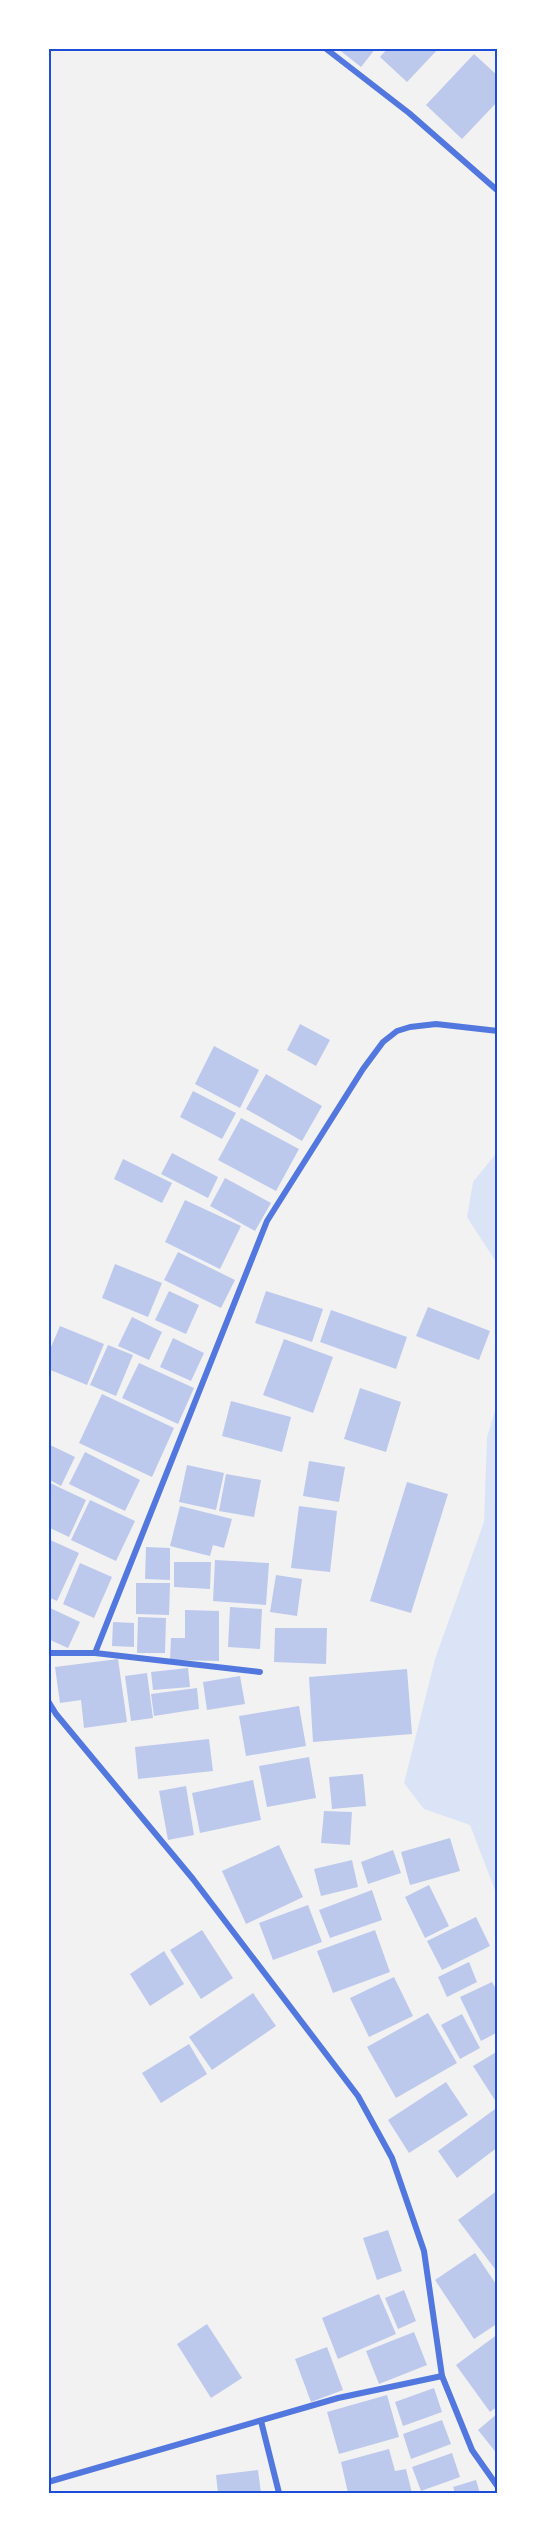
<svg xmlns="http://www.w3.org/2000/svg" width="546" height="2541" font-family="'DejaVu Sans',sans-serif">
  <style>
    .green { fill: #dbe4f7 }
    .building { fill: #bdc9ec }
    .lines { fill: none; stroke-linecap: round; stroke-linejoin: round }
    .minor { stroke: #5277de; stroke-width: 6 }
    .neatline { fill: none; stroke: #1d4ed8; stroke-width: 2 }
  </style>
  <rect width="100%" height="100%" fill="#f2f2f2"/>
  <g class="green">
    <path d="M498 1151V1265L467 1217 473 1182Z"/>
    <path d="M498 1401V1898L470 1825 424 1809 404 1783 435 1659 484 1522 487 1437Z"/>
  </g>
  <g class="building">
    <path d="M337 48H376L361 67Z"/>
    <path d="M388 48H439L407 82 380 57Z"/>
    <path d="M474 54 498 76V101L462 139 426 105Z"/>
    <path d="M300 1024 330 1040 316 1066 287 1050Z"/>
    <path d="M214 1046 259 1070 240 1108 195 1084Z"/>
    <path d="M266 1074 322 1106 302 1141 246 1109Z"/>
    <path d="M193 1091 236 1113 222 1139 180 1117Z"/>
    <path d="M241 1118 299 1149 276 1191 218 1160Z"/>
    <path d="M172 1153 218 1177 208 1198 161 1174Z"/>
    <path d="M123 1159 172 1183 162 1203 114 1179Z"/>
    <path d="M225 1178 271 1203 255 1231 210 1206Z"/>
    <path d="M185 1200 241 1226 220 1269 165 1242Z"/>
    <path d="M178 1252 235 1280 221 1308 164 1280Z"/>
    <path d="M115 1264 162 1283 148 1317 102 1298Z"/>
    <path d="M169 1291 199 1305 186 1334 155 1320Z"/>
    <path d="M266 1291 323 1309 312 1342 255 1323Z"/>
    <path d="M428 1307 490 1331 479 1360 416 1336Z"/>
    <path d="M331 1310 407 1337 396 1369 320 1342Z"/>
    <path d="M132 1317 162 1332 149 1360 118 1346Z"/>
    <path d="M60 1326 104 1344 87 1385 48 1369V1354Z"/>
    <path d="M173 1338 204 1353 191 1381 160 1367Z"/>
    <path d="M284 1339 333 1357 313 1413 263 1395Z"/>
    <path d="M108 1345 133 1355 116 1396 90 1385Z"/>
    <path d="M139 1363 194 1388 178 1424 122 1398Z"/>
    <path d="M360 1388 401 1402 386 1452 344 1439Z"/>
    <path d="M102 1394 174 1428 152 1477 79 1443Z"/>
    <path d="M231 1401 291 1417 282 1452 222 1436Z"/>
    <path d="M48 1444 75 1457 61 1486 48 1479Z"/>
    <path d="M85 1452 140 1480 125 1511 69 1484Z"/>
    <path d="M309 1461 345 1467 339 1502 303 1496Z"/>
    <path d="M187 1465 224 1473 216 1510 179 1502Z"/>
    <path d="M226 1474 261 1480 254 1517 219 1511Z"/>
    <path d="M48 1482 86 1500 69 1537 48 1527Z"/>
    <path d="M407 1482 448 1494 411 1613 370 1601Z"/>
    <path d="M90 1500 135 1521 116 1561 71 1540Z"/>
    <path d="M180 1506 232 1519 224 1548 213 1545 210 1556 170 1546Z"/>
    <path d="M299 1506 337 1511 330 1572 291 1568Z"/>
    <path d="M48 1539 79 1553 57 1601 48 1597Z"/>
    <path d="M146 1547 170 1548V1580L145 1579Z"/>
    <path d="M215 1560 269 1563 266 1605 213 1601Z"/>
    <path d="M174 1562H211L210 1589 174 1587Z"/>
    <path d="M80 1563 112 1577 94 1618 63 1604Z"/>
    <path d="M276 1575 302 1579 297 1616 270 1612Z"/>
    <path d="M136 1583H170L169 1615 136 1614Z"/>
    <path d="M48 1607 80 1622 68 1648 48 1639Z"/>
    <path d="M230 1607 262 1609 260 1649 228 1647Z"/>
    <path d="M185 1610 219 1611V1661L170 1660 171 1638H185Z"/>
    <path d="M138 1617 166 1618 165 1653H137Z"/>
    <path d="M113 1622 134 1623V1647L112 1646Z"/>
    <path d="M275 1628H327L326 1664 274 1662Z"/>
    <path d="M118 1659 127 1722 84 1728 81 1700 60 1703 55 1667Z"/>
    <path d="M188 1668 190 1687 153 1690 151 1672Z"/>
    <path d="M407 1669 412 1734 313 1742 309 1677Z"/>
    <path d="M147 1673 153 1718 131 1721 125 1676Z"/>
    <path d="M240 1676 245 1704 207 1710 203 1682Z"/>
    <path d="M197 1688 199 1709 154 1716 151 1694Z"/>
    <path d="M299 1706 306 1746 246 1756 239 1716Z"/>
    <path d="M209 1739 213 1771 138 1779 135 1747Z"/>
    <path d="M309 1757 316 1798 267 1807 259 1766Z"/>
    <path d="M363 1774 366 1806 332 1809 329 1777Z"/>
    <path d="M253 1780 261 1820 200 1833 192 1793Z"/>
    <path d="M186 1786 194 1835 168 1840 159 1791Z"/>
    <path d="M324 1811 352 1812 350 1845 321 1843Z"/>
    <path d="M450 1838 460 1871 410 1885 401 1852Z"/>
    <path d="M279 1845 303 1897 246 1924 222 1871Z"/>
    <path d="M393 1850 401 1873 368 1884 361 1862Z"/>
    <path d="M352 1860 358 1887 321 1896 314 1869Z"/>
    <path d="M429 1885 449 1926 425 1938 405 1897Z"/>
    <path d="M372 1890 382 1920 330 1938 319 1910Z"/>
    <path d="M308 1905 322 1942 273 1960 259 1923Z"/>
    <path d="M476 1917 490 1946 442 1970 427 1941Z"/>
    <path d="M202 1930 233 1978 201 1999 170 1950Z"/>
    <path d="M375 1930 390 1972 333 1993 317 1951Z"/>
    <path d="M164 1951 184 1984 150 2006 130 1974Z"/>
    <path d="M469 1962 477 1982 447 1997 438 1977Z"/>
    <path d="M394 1977 413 2016 369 2037 350 1998Z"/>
    <path d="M492 1982 498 1993V2032L481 2041 460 1997Z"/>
    <path d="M253 1993 276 2026 212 2070 189 2037Z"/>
    <path d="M428 2013 457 2063 396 2098 367 2047Z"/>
    <path d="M462 2014 480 2048 460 2059 441 2025Z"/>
    <path d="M189 2044 207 2074 161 2103 142 2073Z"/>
    <path d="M498 2051V2105L473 2066Z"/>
    <path d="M446 2082 468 2115 409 2153 388 2120Z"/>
    <path d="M495 2109 498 2113V2147L457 2178 438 2151Z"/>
    <path d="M498 2190V2273L458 2220Z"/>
    <path d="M388 2230 402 2271 377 2280 363 2238Z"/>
    <path d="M475 2253 498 2287V2323L474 2339 435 2280Z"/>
    <path d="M404 2290 416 2321 398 2329 385 2298Z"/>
    <path d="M379 2294 396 2334 338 2359 322 2318Z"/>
    <path d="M207 2324 242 2378 211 2398 177 2344Z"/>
    <path d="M414 2332 427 2365 379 2384 366 2351Z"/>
    <path d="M498 2334V2406L490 2412 456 2365Z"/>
    <path d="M327 2347 343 2390 311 2402 295 2359Z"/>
    <path d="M434 2388 442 2412 403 2426 395 2402Z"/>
    <path d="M387 2395 399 2437 339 2454 327 2412Z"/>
    <path d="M498 2413V2455L478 2430Z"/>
    <path d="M442 2420 451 2444 411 2459 403 2434Z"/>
    <path d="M389 2449 395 2471 406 2469 412 2493H348L341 2462Z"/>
    <path d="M452 2453 460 2477 421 2491 412 2467Z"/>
    <path d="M258 2470 261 2493H218L216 2475Z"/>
    <path d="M476 2480 480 2493H455L453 2487Z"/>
  </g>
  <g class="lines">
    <g class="minor">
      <path d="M325 48 409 113 498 191"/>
      <path d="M48 1653H95L267 1221 363 1069 383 1042 397 1031 410 1027 436 1024 498 1031"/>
      <path d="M95 1653 260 1672"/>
      <path d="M48 1701 56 1714 193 1879 358 2096 392 2158 424 2251 442 2376 472 2450 498 2487"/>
      <path d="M261 2421 279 2493"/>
      <path d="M48 2482 338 2398 442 2376"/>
    </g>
  </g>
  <rect width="546" height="2541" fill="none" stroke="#ffffff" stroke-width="99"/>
  <rect x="50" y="50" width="446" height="2442" class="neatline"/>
</svg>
